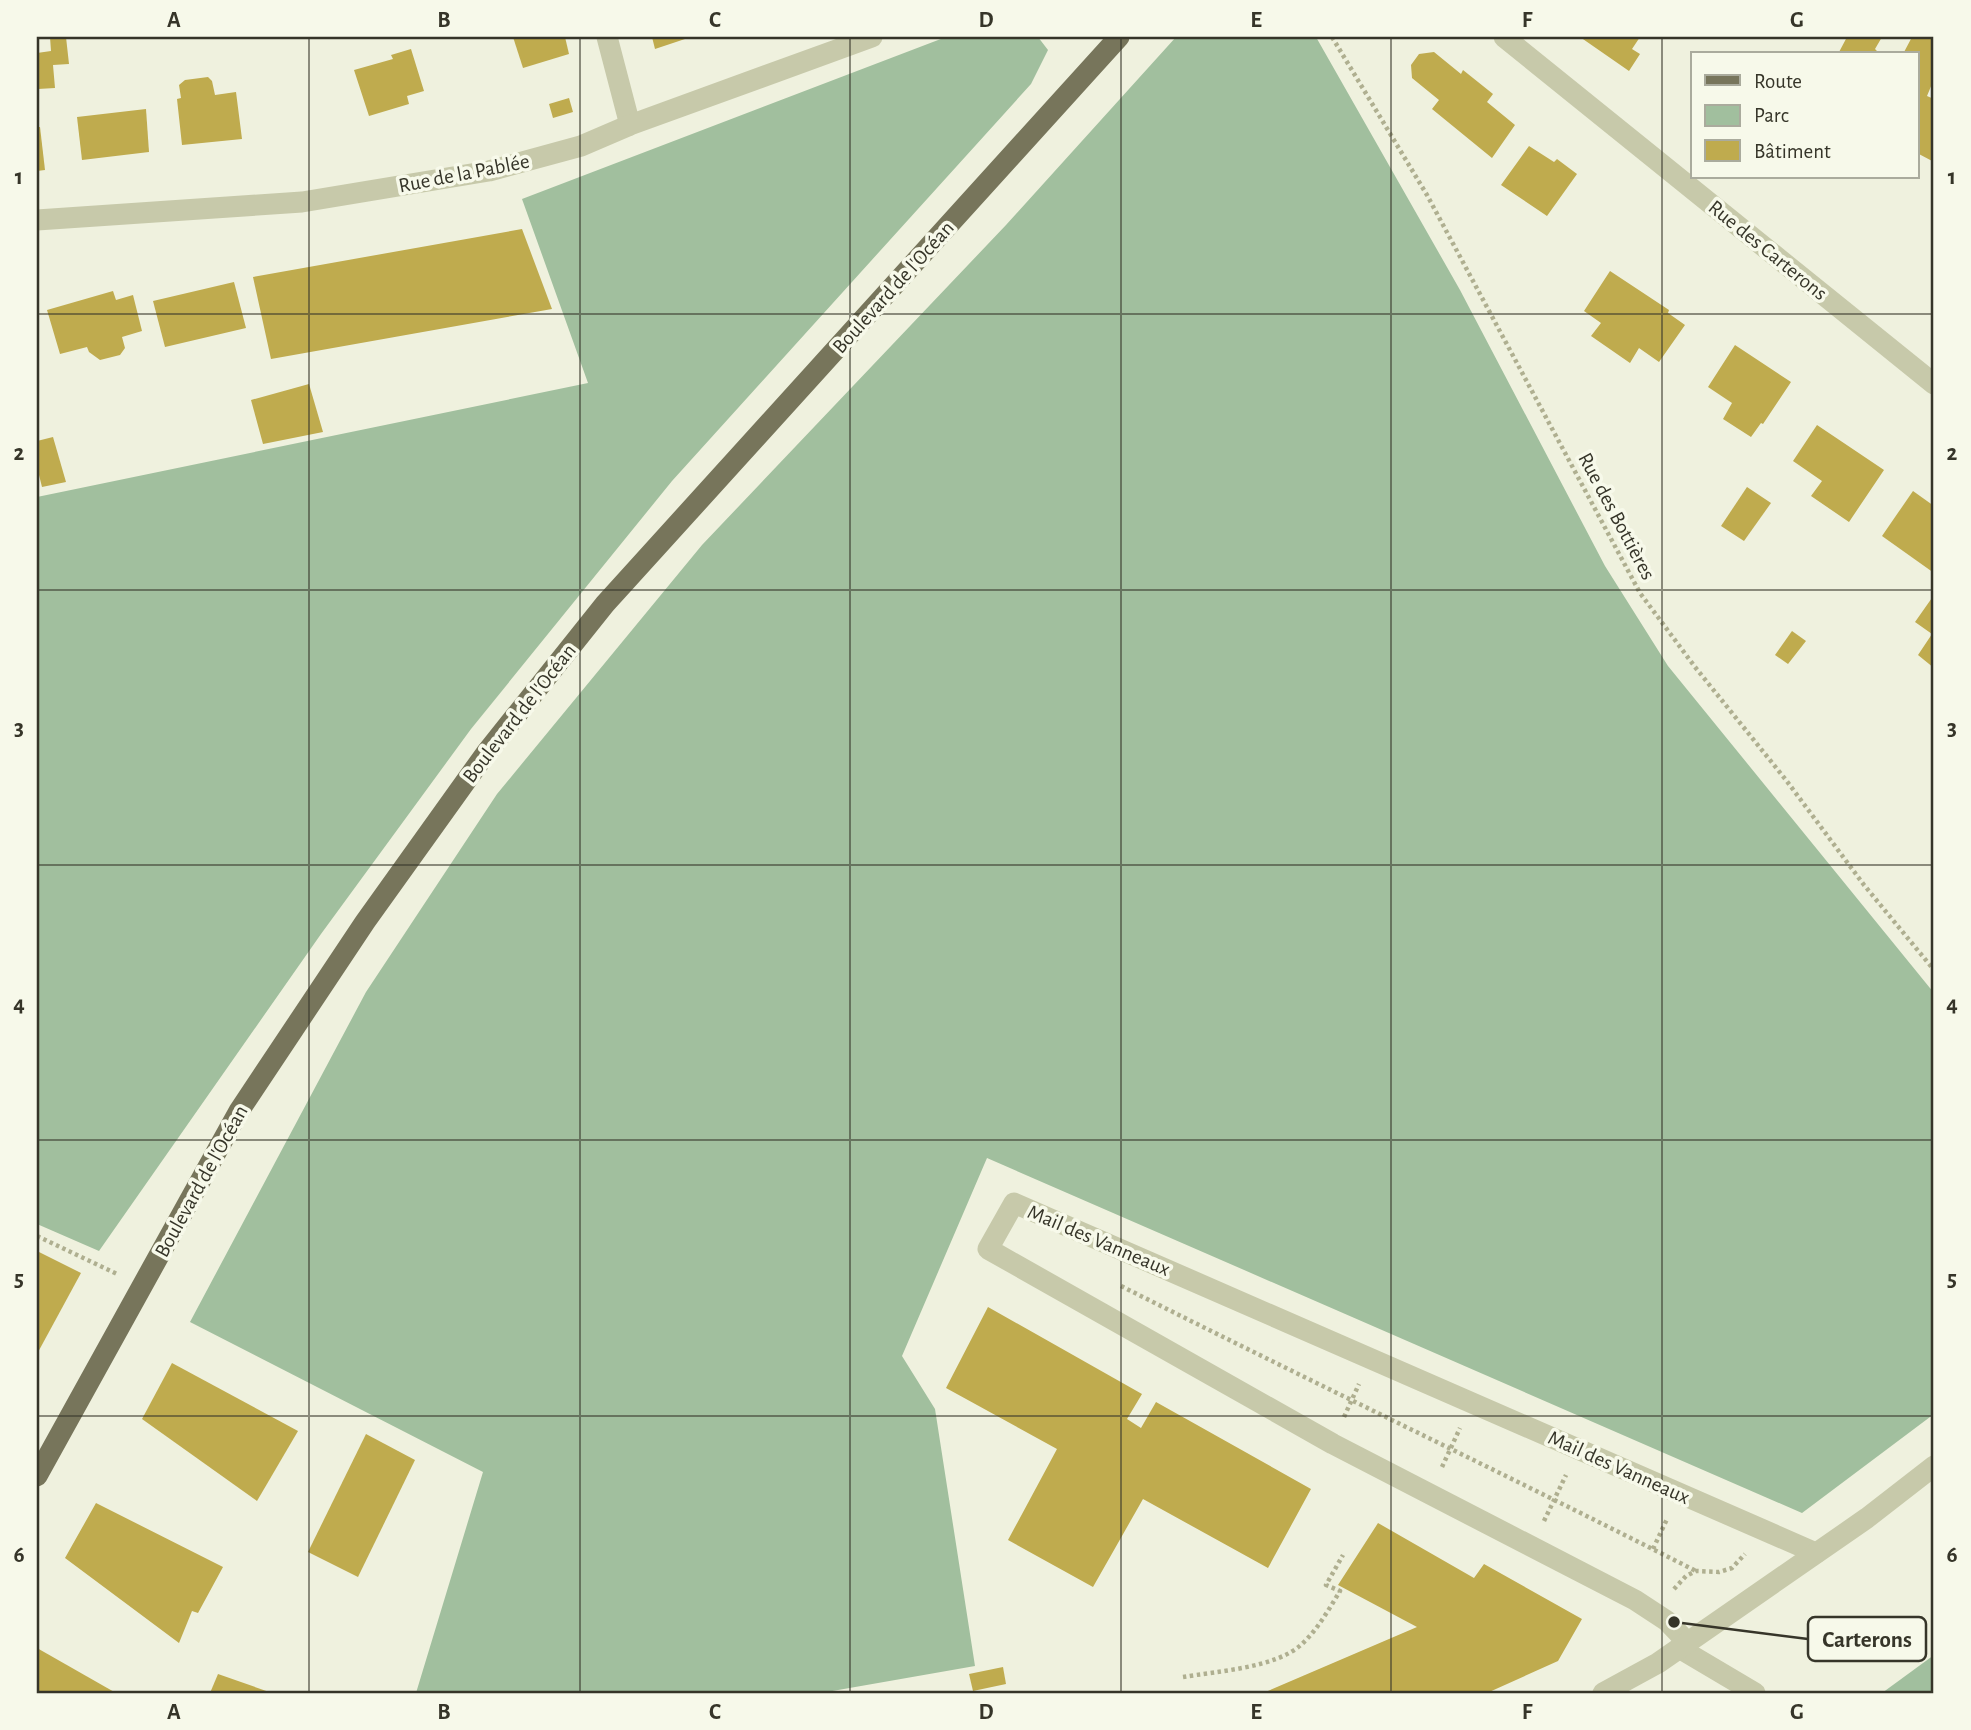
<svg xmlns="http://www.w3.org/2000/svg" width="1971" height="1730" font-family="'Alegreya Sans',sans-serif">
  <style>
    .green { fill: #a1bf9e }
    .building { fill: #bfab4e }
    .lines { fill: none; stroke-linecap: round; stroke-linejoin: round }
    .path { stroke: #afaf90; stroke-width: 4.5; stroke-dasharray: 3.5 3.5; stroke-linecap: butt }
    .minor { stroke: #c7c9aa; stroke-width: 21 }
    .major { stroke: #77755b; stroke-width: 21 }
    .grid { fill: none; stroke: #363529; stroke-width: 2; stroke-opacity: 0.55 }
    .labels { text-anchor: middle; stroke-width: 7; stroke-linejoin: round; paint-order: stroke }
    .street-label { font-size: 21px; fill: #363529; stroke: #f7f9ea }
    .leader { fill: none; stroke: #363529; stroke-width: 2.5 }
    .callout-dot { fill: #363529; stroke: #f7f9ea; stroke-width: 2.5 }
    .callout { fill: #f7f9ea; stroke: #363529; stroke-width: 2.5 }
    .callout-label { font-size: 23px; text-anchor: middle; font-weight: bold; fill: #363529 }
    .neatline { fill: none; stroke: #363529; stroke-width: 2.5 }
    .grid-label { font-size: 23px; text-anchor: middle; font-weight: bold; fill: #363529 }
  </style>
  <rect width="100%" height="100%" fill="#eff1de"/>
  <g class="green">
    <path d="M946 37H1038L1048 50 1031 84 672 481 471 729 321 934 99 1251 37 1224V497L588 383 522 199Z"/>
    <path d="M1176 37H1316L1460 290 1605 566 1668 666 1934 993V1414L1802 1513 987 1158 902 1356 935 1409 975 1666 821 1693H416L483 1472 190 1322 366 992 497 794 702 545 1006 225Z"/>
    <path d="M1934 1655V1693H1882Z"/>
  </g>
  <g class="building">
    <path d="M50 37H66L69 64 53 65 55 88 38 89 37 53 51 51Z"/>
    <path d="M513 37H565L569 54 523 68Z"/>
    <path d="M652 37H691L655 49Z"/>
    <path d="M1580 37H1640L1632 49 1640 54 1629 71Z"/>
    <path d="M1847 37 1849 38 1882 37 1875 49 1878 52 1877 54H1838Z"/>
    <path d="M1912 37H1934V79L1927 96 1934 99V162L1917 153V54H1903Z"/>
    <path d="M411 49 424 91 407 96 409 104 369 116 354 70 393 59 391 55Z"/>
    <path d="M1434 52 1461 74 1463 70 1493 94 1487 102 1515 125 1492 158 1432 109 1439 100 1412 78 1411 65 1419 54Z"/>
    <path d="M208 77 212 81 215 95 236 92 242 139 182 145 177 99 181 98 179 85 185 80Z"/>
    <path d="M569 98 573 112 553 118 549 104Z"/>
    <path d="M146 109 149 152 82 160 77 117Z"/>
    <path d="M37 127H40L45 170 37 171Z"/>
    <path d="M1529 146 1554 162 1557 159 1577 174 1547 216 1501 185Z"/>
    <path d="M522 229 552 309 271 359 253 277Z"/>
    <path d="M1610 271 1669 310 1668 313 1685 325 1659 362 1639 348 1630 363 1591 336 1601 323 1584 311Z"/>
    <path d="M234 282 246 328 165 347 153 301Z"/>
    <path d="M113 291 116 300 133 295 142 331 122 337 125 348 120 355 100 360 89 352 87 347 60 354 47 310Z"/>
    <path d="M1735 345 1791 382 1763 424 1761 423 1751 437 1723 419 1732 403 1708 387Z"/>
    <path d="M309 384 323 432 263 444 251 400Z"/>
    <path d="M1817 425 1884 470 1849 522 1811 496 1822 481 1793 461Z"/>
    <path d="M53 437 66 482 42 487 37 467V441Z"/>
    <path d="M1747 487 1771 503 1744 541 1721 526Z"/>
    <path d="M1913 491 1934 506V573L1882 536Z"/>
    <path d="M1934 595V668L1918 655 1932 634 1915 622Z"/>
    <path d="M1792 631 1806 641 1788 664 1775 655Z"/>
    <path d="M37 1251 81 1273 37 1354Z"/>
    <path d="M988 1307 1142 1394 1127 1419 1141 1428 1156 1402 1311 1489 1268 1568 1143 1499 1093 1587 1008 1540 1057 1449 946 1388Z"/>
    <path d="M172 1363 298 1431 257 1501 142 1419Z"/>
    <path d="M366 1434 415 1460 358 1577 308 1552Z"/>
    <path d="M96 1503 223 1567 198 1613 192 1611 179 1643 65 1558Z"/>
    <path d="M1378 1523 1474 1578 1484 1564 1582 1619 1558 1661 1487 1693H1263L1417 1627 1338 1585Z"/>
    <path d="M37 1648 116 1693H37Z"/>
    <path d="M1003 1667 1006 1684 973 1691 969 1674Z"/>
    <path d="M218 1674 272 1693H210Z"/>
  </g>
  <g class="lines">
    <g class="path">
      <path d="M1332 37 1427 195 1640 593 1695 667 1786 780 1864 885 1934 970"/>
      <path d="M37 1236 117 1274"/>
      <path d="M1121 1286C1312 1382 1505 1474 1696 1571"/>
      <path d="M1344 1417 1359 1384"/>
      <path d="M1442 1467 1460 1428"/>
      <path d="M1544 1521 1566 1475"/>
      <path d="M1653 1549 1667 1519"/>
      <path d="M1674 1589 1686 1576 1696 1571 1719 1572 1732 1568 1745 1554"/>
      <path d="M1183 1677C1218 1671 1276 1668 1302 1644 1318 1629 1329 1609 1340 1591L1326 1585 1343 1555"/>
    </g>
    <g class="minor">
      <path d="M607 37 630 125"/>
      <path d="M1504 37 1934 384"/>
      <path d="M37 220 302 202 489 171 581 146 630 125 872 37"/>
      <path d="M1687 1642 1667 1621 1635 1600 1333 1444 988 1249 1014 1203 1816 1553"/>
      <path d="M1679 1648 1755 1693"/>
      <path d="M1603 1693 1658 1663 1867 1518 1934 1466"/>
    </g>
    <path class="major" d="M37 1476 239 1111 365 922 486 753 605 604 1119 37"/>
  </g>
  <path class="grid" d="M309 37V1693M580 37V1693M850 37V1693M1121 37V1693M1391 37V1693M1662 37V1693M37 314H1934M37 590H1934M37 865H1934M37 1140H1934M37 1416H1934"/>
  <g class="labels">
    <g class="street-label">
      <text transform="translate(464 173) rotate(-11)" y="7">Rue de la Pablée</text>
      <text transform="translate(1768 250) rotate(39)" y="7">Rue des Carterons</text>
      <text transform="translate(893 287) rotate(-48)" y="7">Boulevard de l'Océan</text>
      <text transform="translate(1617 516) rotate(62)" y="7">Rue des Bottières</text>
      <text transform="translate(519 713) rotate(-52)" y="7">Boulevard de l'Océan</text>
      <text transform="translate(201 1181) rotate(-61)" y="7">Boulevard de l'Océan</text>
      <text transform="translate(1099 1240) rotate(23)" y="7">Mail des Vanneaux</text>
      <text transform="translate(1619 1467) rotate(24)" y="7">Mail des Vanneaux</text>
    </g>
  </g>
  <path class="leader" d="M1674 1622L1808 1639"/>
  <circle class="callout-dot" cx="1674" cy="1622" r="7"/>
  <rect class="callout" x="1808" y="1617" width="118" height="44" rx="7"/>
  <g class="callout-label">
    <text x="1867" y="1647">Carterons</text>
  </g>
  <rect width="1971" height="1730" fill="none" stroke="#f7f9ea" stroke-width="77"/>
  <rect x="1691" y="52" width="228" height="126" fill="#f7f9ea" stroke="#aaab9d" stroke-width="2"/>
  <rect x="1705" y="75" width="35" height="10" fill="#77755b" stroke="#aaab9d" stroke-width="2"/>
  <text x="1754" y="88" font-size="21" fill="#363529">Route</text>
  <rect x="1705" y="105" width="35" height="21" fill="#a1bf9e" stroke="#aaab9d" stroke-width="2"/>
  <text x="1754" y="122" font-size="21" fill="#363529">Parc</text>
  <rect x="1705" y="140" width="35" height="21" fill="#bfab4e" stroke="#aaab9d" stroke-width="2"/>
  <text x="1754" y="158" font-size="21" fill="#363529">Bâtiment</text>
  <rect x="38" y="38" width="1894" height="1654" class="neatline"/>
  <g class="grid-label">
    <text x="174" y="27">A</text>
    <text x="444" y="27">B</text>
    <text x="715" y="27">C</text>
    <text x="986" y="27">D</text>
    <text x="1256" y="27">E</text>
    <text x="1527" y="27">F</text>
    <text x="1797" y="27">G</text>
    <text x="19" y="184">1</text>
    <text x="1952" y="184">1</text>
    <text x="19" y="460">2</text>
    <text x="1952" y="460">2</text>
    <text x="19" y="735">3</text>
    <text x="1952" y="735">3</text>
    <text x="19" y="1011">4</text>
    <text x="1952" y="1011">4</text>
    <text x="19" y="1286">5</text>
    <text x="1952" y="1286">5</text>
    <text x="19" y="1562">6</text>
    <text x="1952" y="1562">6</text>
    <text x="174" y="1719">A</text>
    <text x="444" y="1719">B</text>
    <text x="715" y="1719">C</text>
    <text x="986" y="1719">D</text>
    <text x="1256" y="1719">E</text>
    <text x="1527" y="1719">F</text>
    <text x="1797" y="1719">G</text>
  </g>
</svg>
